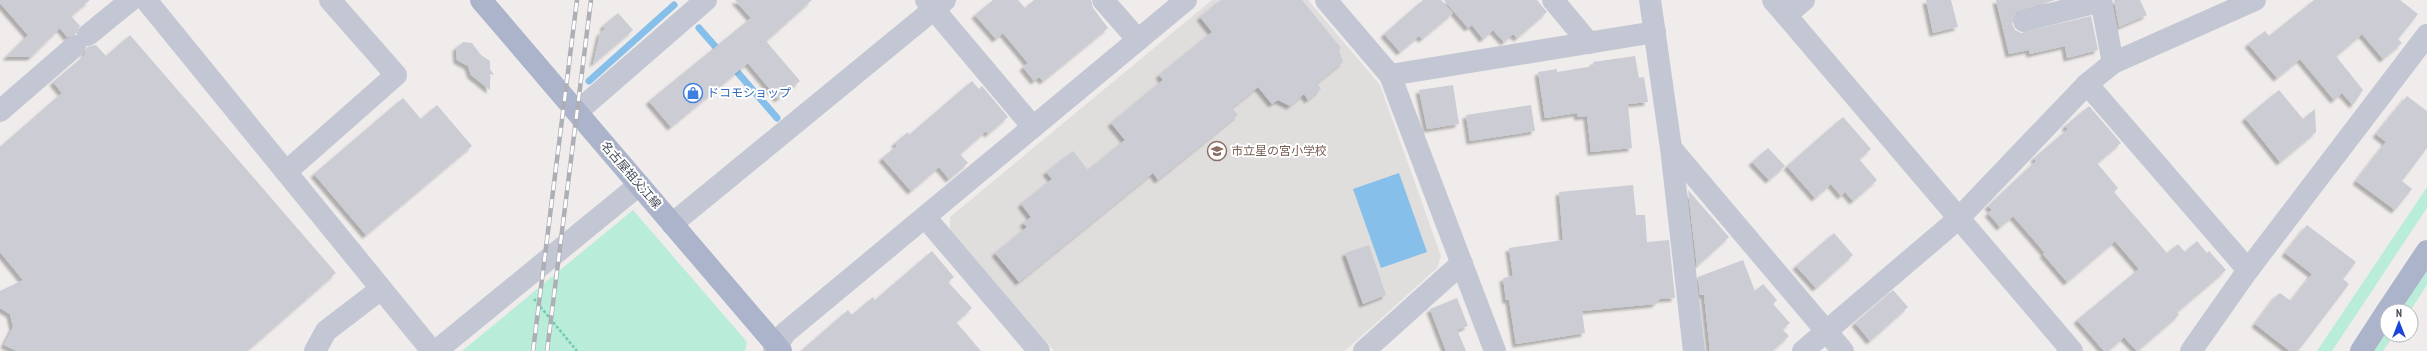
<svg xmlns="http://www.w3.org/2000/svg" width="2427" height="351" font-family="'PT Sans Narrow','Noto Sans JP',sans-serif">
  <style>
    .education { fill: #e0dddd }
    .green { fill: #b9edd9 }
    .water { fill: #86bfea }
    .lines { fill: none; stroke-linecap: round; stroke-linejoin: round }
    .stream { stroke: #86bfea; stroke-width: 7 }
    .building { fill: #cbccd4; filter: url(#shadow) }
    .path { stroke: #71cab2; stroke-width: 2.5; stroke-dasharray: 3 2; stroke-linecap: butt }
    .minor { stroke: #c2c7d3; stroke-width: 22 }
    .major { stroke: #abb4cb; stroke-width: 22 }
    .rail-casing { stroke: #aeafb6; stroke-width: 4.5 }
    .rail { stroke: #fff; stroke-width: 3; stroke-dasharray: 9; stroke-linecap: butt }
    .labels { text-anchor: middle; stroke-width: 4; stroke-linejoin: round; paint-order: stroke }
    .shop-label { font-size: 12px; fill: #366cbe; stroke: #fff; text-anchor: start }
    .education-label { font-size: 12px; fill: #785e54; stroke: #fff; text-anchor: start }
    .street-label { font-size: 12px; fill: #444b59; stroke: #fff }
  </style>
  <defs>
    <filter id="shadow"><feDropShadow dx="-3.5" dy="3.5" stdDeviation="1" flood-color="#0004"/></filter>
  </defs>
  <rect width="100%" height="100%" fill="#efeceb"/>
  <path class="education" d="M1212 0H1308L1380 85 1441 256 1437 268 1345 351H1054L950 231V217Z"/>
  <g class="green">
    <path d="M2427 187V208L2332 351H2317Z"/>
    <path d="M633 210 747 342 745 351H462Z"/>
    <path d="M2427 270V285L2410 311H2400Z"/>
    <path d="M2387 330V335H2394L2383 351H2373Z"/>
  </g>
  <path class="water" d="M1399 173 1427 252 1381 268 1353 189Z"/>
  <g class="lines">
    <g class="stream">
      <path d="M699 28 721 53"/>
      <path d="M732 66 777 118"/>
      <path d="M589 81 674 5"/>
    </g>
  </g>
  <g class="building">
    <path d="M0 0H90L71 16 80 26 76 34 67 37 60 28 31 57H6L28 35 0 3Z"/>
    <path d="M735 0H812L766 41 800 81 778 99 748 63 671 127 649 101 751 18Z"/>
    <path d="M993 0H1018L1025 8 1034 0H1091L1093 8 1108 28 1043 81 1039 77 1034 81 1023 67 1028 63 1003 33 996 39 975 15Z"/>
    <path d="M1221 0H1302L1341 48 1339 50 1343 62 1317 83 1321 89 1308 100 1304 94 1290 106 1278 100 1272 104 1258 87 1232 108 1238 115 1158 180 1153 173 1019 282 995 253 1027 227 1023 223 1031 217 1021 204 1052 179 1046 172 1073 151 1088 170 1125 140 1111 123 1163 80 1159 75 1212 32 1200 17Z"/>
    <path d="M1423 0H1441L1453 13 1422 39 1419 36 1400 52 1384 34Z"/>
    <path d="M1444 0H1537L1547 12 1517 38 1513 34 1504 42 1493 30 1483 39 1472 25 1468 28Z"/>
    <path d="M1926 0H1951L1958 27 1933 33Z"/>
    <path d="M1996 0H2055L2016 12 2012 24 2015 30 2021 33 2091 16 2098 50 2067 58 2065 46 2030 54 2029 50 2009 54Z"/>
    <path d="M2114 0H2140L2147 15 2119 27Z"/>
    <path d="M2314 0H2400L2418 14 2398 39 2402 43 2383 59 2362 34 2336 56 2363 90 2353 105 2342 93 2334 100 2300 59 2277 78 2248 44 2265 31 2269 36Z"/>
    <path d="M618 13 633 30 593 64 600 33 605 29 603 26Z"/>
    <path d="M130 35 336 273 247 351H17L4 345 13 327 10 314 0 308V291L23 280 0 252V147L62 93 53 82 84 56 87 47 96 45 106 56Z"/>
    <path d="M463 42 472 43 481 55 490 61V69L494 75 490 74V90L471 75 468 66 457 60 456 48Z"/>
    <path d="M1635 56 1639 78 1644 77 1648 102 1628 104 1632 148 1591 152 1587 116 1578 117 1577 113 1545 118 1538 72 1557 69V72L1594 66 1593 62Z"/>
    <path d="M972 81 979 89 982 86 1008 117 988 134 986 131 960 154 968 163 949 179 939 167 911 191 882 158 897 146 895 143 908 132 909 135Z"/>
    <path d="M1453 85 1459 124 1427 129 1419 90Z"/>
    <path d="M2279 90 2303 119 2315 109 2316 132 2280 162 2245 118Z"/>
    <path d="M2407 96 2427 111V148L2402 181 2412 189 2395 210 2356 181 2386 142 2376 134Z"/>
    <path d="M403 98 421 119 437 105 472 146 366 235 314 174Z"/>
    <path d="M1531 105 1535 131 1470 141 1466 115Z"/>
    <path d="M2089 106 2121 143 2097 163 2118 188 2114 192 2167 253 2178 244 2185 252 2197 241 2207 253 2209 251 2226 270 2177 312 2179 315 2137 351 2124 337 2108 351H2104L2077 320 2139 269 2115 241 2067 282 2043 254 2045 253 2013 216 2000 227 1988 213 1992 210 1988 206 2036 161 2034 158 2068 129 2065 126Z"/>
    <path d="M1843 117 1871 149 1859 159 1877 180 1853 201 1845 192 1841 196 1831 184 1815 198 1787 166Z"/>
    <path d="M1768 148 1785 166 1769 180 1752 162Z"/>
    <path d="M1633 185 1636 215H1645L1647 242 1669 240 1675 298 1660 299 1655 304 1582 311 1585 333 1516 344 1509 300H1506L1503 278 1513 276 1509 248 1563 240 1559 192Z"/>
    <path d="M1688 190 1729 237 1697 266Z"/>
    <path d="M2307 225 2356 262 2343 279 2349 284 2298 351H2290L2255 324 2276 296 2280 293 2291 301 2312 274 2285 253Z"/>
    <path d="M1834 233 1853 255 1816 288 1796 266Z"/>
    <path d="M1369 245 1386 295 1363 304 1345 253Z"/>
    <path d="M932 251 954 277 948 282 972 308 956 322 981 351H801L848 310 852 315 873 297 875 300Z"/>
    <path d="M1743 260 1755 291 1763 284 1777 300 1773 304 1790 323 1782 329 1789 336 1772 351H1710L1704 295H1700L1698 277Z"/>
    <path d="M1893 290 1908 307 1870 341 1855 323Z"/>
    <path d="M1457 298 1468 326 1457 330 1466 351H1446L1430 309Z"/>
  </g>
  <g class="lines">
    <path class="path" d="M534 299 577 351"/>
    <g class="minor">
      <path d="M146 0 432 351"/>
      <path d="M926 0 1033 127"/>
      <path d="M1103 0 1138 40"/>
      <path d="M1326 0 1390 75 1495 351"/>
      <path d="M1553 0 1589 43"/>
      <path d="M1650 0 1671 148 1694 351"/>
      <path d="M1773 0 2072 351"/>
      <path d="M2101 0 2113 63"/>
      <path d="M1786 15 1804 0"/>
      <path d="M2024 21 2101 1"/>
      <path d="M88 35 131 0"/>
      <path d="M1390 75 1655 32"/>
      <path d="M2087 84 2248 270"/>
      <path d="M0 111 75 46"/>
      <path d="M577 112 706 0"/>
      <path d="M1671 148 1843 351"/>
      <path d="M286 172 396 75 330 0"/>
      <path d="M925 217 1039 351"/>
      <path d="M672 224 945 0"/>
      <path d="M315 351 326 331 381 289"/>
      <path d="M436 351 639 185"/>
      <path d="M774 351 785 333 1186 0"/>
      <path d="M1364 351 1462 263"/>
      <path d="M1803 351 1958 219 2087 84 2113 63 2255 0"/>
      <path d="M2191 351 2248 270 2427 35"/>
    </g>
    <g class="major">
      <path d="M481 0 781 351"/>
      <path d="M2387 311 2427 251"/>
      <path d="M2361 351 2387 311"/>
    </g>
    <defs>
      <g id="rail">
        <path d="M533 351 577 0"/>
        <path d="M547 351 591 0"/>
      </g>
    </defs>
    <use href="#rail" class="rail-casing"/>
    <use href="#rail" class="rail"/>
  </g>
  <defs>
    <symbol id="shop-ring" viewBox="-11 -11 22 22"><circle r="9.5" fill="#fff" stroke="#3f7fe0" stroke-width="1.5"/><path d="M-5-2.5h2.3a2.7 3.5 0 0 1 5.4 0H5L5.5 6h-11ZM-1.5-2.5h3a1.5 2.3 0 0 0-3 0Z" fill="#3f7fe0"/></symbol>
    <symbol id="school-ring" viewBox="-11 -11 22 22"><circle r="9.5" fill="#fff" stroke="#8d6e63" stroke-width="1.5"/><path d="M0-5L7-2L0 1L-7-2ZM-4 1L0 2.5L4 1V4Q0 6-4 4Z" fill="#8d6e63"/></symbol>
  </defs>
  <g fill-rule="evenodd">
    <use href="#shop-ring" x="682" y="82" width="22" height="22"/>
    <use href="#school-ring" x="1206" y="140" width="22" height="22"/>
  </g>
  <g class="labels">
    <g class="shop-label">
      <text x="707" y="97">ドコモショップ</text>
    </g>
    <g class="education-label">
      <text x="1231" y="155">市立星の宮小学校</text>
    </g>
    <g class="street-label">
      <text transform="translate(631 175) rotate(49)" y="4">名古屋祖父江線</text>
    </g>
  </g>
  <g transform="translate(2399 323)"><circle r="19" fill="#ffffff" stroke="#b4b7bd"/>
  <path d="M0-3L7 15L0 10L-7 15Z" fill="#1a44da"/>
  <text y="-6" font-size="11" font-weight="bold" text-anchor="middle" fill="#444b59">N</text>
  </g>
</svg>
